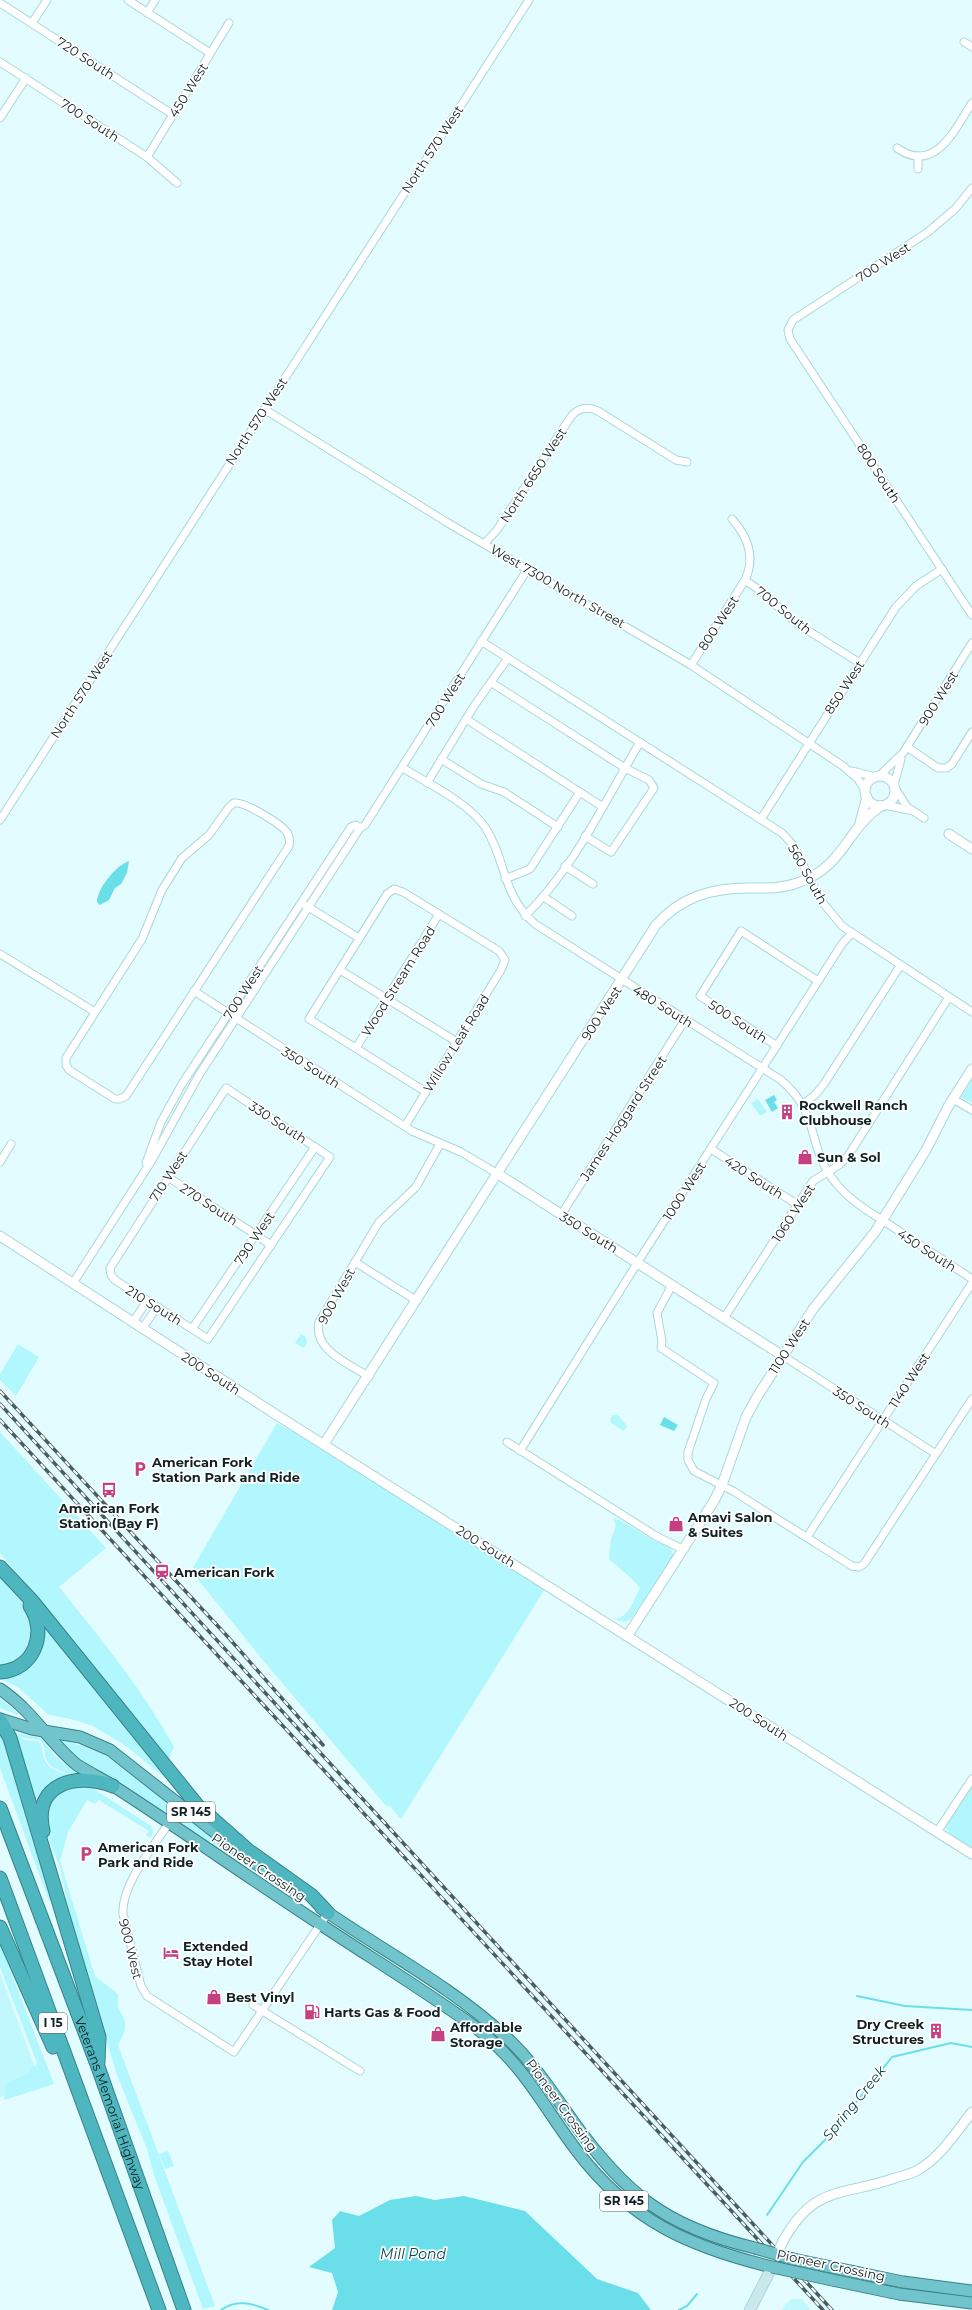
<svg xmlns="http://www.w3.org/2000/svg" width="972" height="2310" font-family="Montserrat,sans-serif">
  <style>
    .built { fill: #c0f8fd }
    .green { fill: #b1f7fd }
    .water { fill: #6adfea }
    .lines { fill: none; stroke-linecap: round; stroke-linejoin: round }
    .stream { stroke: #6adfea; stroke-width: 2 }
    .minor-casing { stroke: #aad6da; stroke-width: 9 }
    .tertiary-casing { stroke: #aad6da; stroke-width: 11 }
    .secondary-casing { stroke: #aad6da; stroke-width: 12 }
    .trunk-casing { stroke: #398289; stroke-width: 13 }
    .motorway-casing { stroke: #398289; stroke-width: 15 }
    .minor { stroke: #fff; stroke-width: 7 }
    .tertiary { stroke: #fff; stroke-width: 9 }
    .secondary { stroke: #cae9ec; stroke-width: 10 }
    .trunk { stroke: #72c4cc; stroke-width: 11 }
    .motorway { stroke: #4eb6bf; stroke-width: 13 }
    .rail-casing { stroke: #4a5e60; stroke-width: 3.5 }
    .rail { stroke: #fff; stroke-width: 2; stroke-dasharray: 6; stroke-linecap: butt }
    .tertiary-bridge-casing { stroke: #aad6da; stroke-width: 11; stroke-linecap: butt }
    .trunk-bridge-casing { stroke: #398289; stroke-width: 13; stroke-linecap: butt }
    .tertiary-bridge { stroke: #fff; stroke-width: 9 }
    .trunk-bridge { stroke: #72c4cc; stroke-width: 11 }
    .labels { text-anchor: middle; stroke-width: 3.5; stroke-linejoin: round; paint-order: stroke }
    .shield { fill: #fff; stroke: #586466; stroke-width: 1 }
    .shield-label { font-size: 12px; font-weight: bold; fill: #112224 }
    .street-label { font-size: 13px; fill: #112224; stroke: #fff }
    .poi-label { font-size: 13px; font-weight: bold; fill: #112224; stroke: #fff; text-anchor: start }
    .water-label { font-size: 14px; font-style: italic; fill: #0d4449; stroke: #fff }
  </style>
  <rect width="100%" height="100%" fill="#e2fcff"/>
  <g class="built">
    <path d="M0 1973 40 2081 0 2097Z"/>
    <path d="M791 2299H802L811 2310H781Z"/>
  </g>
  <g class="green">
    <path d="M972 1080V1103L961 1097Z"/>
    <path d="M758 1099 767 1112 760 1116 751 1103Z"/>
    <path d="M301 1334 306 1337 307 1343 304 1348 295 1343Z"/>
    <path d="M18 1344 39 1357 16 1396 0 1380V1374Z"/>
    <path d="M612 1415H618L627 1426 624 1431 610 1422Z"/>
    <path d="M277 1423 333 1453 545 1589 401 1819 389 1805 387 1807 262 1659 191 1571Z"/>
    <path d="M0 1432 106 1548 59 1587C101 1639 142 1689 174 1747L169 1759 163 1755 0 1553Z"/>
    <path d="M613 1518 620 1520 653 1540 670 1547 674 1555 631 1619 624 1622 614 1619C629 1618 634 1600 640 1588L633 1580 609 1559 611 1539 616 1526Z"/>
    <path d="M0 1574 33 1615 34 1650 0 1671Z"/>
    <path d="M43 1624 170 1782 126 1746 93 1726 71 1719 49 1715 18 1687 0 1679C29 1671 47 1658 43 1624Z"/>
    <path d="M0 1698 19 1714 18 1715 0 1708Z"/>
    <path d="M14 1732 41 1738 57 1758 81 1777C68 1773 48 1771 45 1755 44 1749 44 1745 40 1740L24 1738Z"/>
    <path d="M0 1734 3 1740 5 1739 52 1900 49 1901 0 1768Z"/>
    <path d="M19 1735 24 1740 38 1741C42 1745 42 1750 43 1755 46 1770 61 1772 73 1776L38 1813 16 1736Z"/>
    <path d="M58 1739 87 1747 103 1754 186 1814 253 1868 186 1831 78 1759Z"/>
    <path d="M972 1782V1849L949 1833 945 1826Z"/>
    <path d="M75 1784 92 1788 151 1826 153 1831 151 1838 146 1835 149 1831 99 1800 95 1804 87 1800 68 1832 60 1861 95 1976 118 1994V2007L125 2021V2030L118 2045 215 2306 203 2309 154 2175 147 2149 117 2075 74 1933 60 1868 46 1832 47 1807 58 1792Z"/>
    <path d="M0 1944 54 2084 4 2100 6 2083 30 2073 29 2069 36 2066 37 2063 0 1967Z"/>
    <path d="M168 2151 174 2166 165 2169 159 2154Z"/>
  </g>
  <g class="water">
    <path d="M129 861 127 873 121 884 115 888 109 900 100 905 97 902C97 889 116 865 129 861Z"/>
    <path d="M774 1095 777 1100 774 1102 778 1108 772 1112 765 1100Z"/>
    <path d="M664 1417 678 1425 674 1431 660 1425Z"/>
    <path d="M416 2196 435 2200 464 2196 525 2211 597 2279 638 2293 651 2310H332L338 2292 332 2273 309 2267 335 2248 332 2220 340 2211 359 2216 390 2200Z"/>
  </g>
  <g class="lines">
    <g class="stream">
      <path d="M857 1996 905 2006 972 2010"/>
      <path d="M767 2215 803 2162 831 2134 892 2057 951 2043 972 2047"/>
      <path d="M221 2310C236 2299 252 2303 268 2310"/>
      <path d="M679 2310 687 2306 697 2294"/>
    </g>
    <defs>
      <g id="minor">
        <path d="M128 0 210 53"/>
        <path d="M0 3 172 114"/>
        <path d="M147 13 155 0"/>
        <path d="M32 23 47 0"/>
        <path d="M964 42 972 47"/>
        <path d="M0 62 147 157 177 183"/>
        <path d="M0 118 26 78"/>
        <path d="M897 148C935 175 955 129 972 103"/>
        <path d="M147 157 229 23"/>
        <path d="M918 169V156"/>
        <path d="M972 188 956 208 928 232 793 320 788 330 790 339 972 615"/>
        <path d="M264 409 448 523 691 665 843 766 858 779 865 790"/>
        <path d="M485 543 497 530 570 418C577 408 587 406 598 411L676 460 687 462"/>
        <path d="M745 580 759 590 799 625 860 663"/>
        <path d="M481 641 782 833 794 846 819 898 842 926 972 1012"/>
        <path d="M691 665 745 580C756 557 748 537 732 519"/>
        <path d="M492 683 625 768 649 780 654 788 611 852 585 836"/>
        <path d="M466 719 603 807"/>
        <path d="M907 747 938 768H946L952 764 972 732"/>
        <path d="M441 759 481 784 504 792 558 827"/>
        <path d="M403 768C427 783 469 803 485 827 507 861 501 894 535 924L781 1080C820 1113 807 1144 832 1178 848 1201 873 1214 896 1229 921 1246 947 1262 972 1279"/>
        <path d="M852 771 876 777"/>
        <path d="M879 776 903 753 972 643"/>
        <path d="M427 783 474 706 508 658"/>
        <path d="M894 785 901 759"/>
        <path d="M895 788 907 807 924 818"/>
        <path d="M234 803C244 801 279 823 286 831 290 836 290 841 289 846L126 1096 120 1099H115L69 1070 66 1065V1058L142 939 162 890 182 858 209 835 229 807Z"/>
        <path d="M884 805 909 810"/>
        <path d="M761 819 896 607 916 586 942 569"/>
        <path d="M0 820 529 0"/>
        <path d="M565 866 593 884"/>
        <path d="M505 879 530 869 580 792"/>
        <path d="M544 897 572 916"/>
        <path d="M305 905 359 938"/>
        <path d="M525 916C575 867 605 801 640 742"/>
        <path d="M0 954 95 1012"/>
        <path d="M340 970 457 1042"/>
        <path d="M194 991 412 1131 461 1152 498 1174"/>
        <path d="M777 1046 700 996 741 931 818 981"/>
        <path d="M356 1048 439 914"/>
        <path d="M226 1088 330 1157 208 1339 115 1280 111 1275 110 1268Z"/>
        <path d="M953 1099 972 1110"/>
        <path d="M803 1104 815 1095 824 1084 900 966"/>
        <path d="M405 1126 501 970 505 960 499 951 403 892 394 889 387 894 309 1019 426 1092"/>
        <path d="M711 1149 798 1205"/>
        <path d="M0 1162 11 1144"/>
        <path d="M146 1163 161 1122 182 1084 351 827 356 825 360 828"/>
        <path d="M168 1177 271 1245"/>
        <path d="M561 1215 685 1020"/>
        <path d="M355 1262 417 1301"/>
        <path d="M73 1283 152 1160 199 1075 360 828 365 825 527 570"/>
        <path d="M672 1285 657 1313 662 1341 661 1348 714 1383 706 1399 688 1452V1460L694 1471 733 1491 852 1566 859 1567 864 1564 972 1399"/>
        <path d="M724 1318 813 1181 839 1165 848 1156 949 997"/>
        <path d="M133 1322 147 1301"/>
        <path d="M142 1329 157 1307"/>
        <path d="M192 1329 315 1147"/>
        <path d="M783 1356 936 1454"/>
        <path d="M369 1377C349 1363 313 1351 319 1322L379 1222 416 1187 440 1144"/>
        <path d="M507 1442 656 1536 684 1550"/>
        <path d="M520 1451 641 1257 842 944 851 934"/>
        <path d="M807 1537 972 1283"/>
        <path d="M169 1823C153 1847 121 1885 123 1914L141 1986 147 1996 234 2052 328 1913"/>
        <path d="M937 1832 972 1779"/>
        <path d="M253 2005 360 2071"/>
      </g>
      <g id="tertiary">
        <circle cx="880" cy="791" r="15"/>
        <path d="M860 823 867 797"/>
        <path d="M949 834 972 849"/>
        <path d="M498 1174 783 1356"/>
        <path d="M0 1236 272 1412 972 1854"/>
        <path d="M324 1444 656 925C681 897 711 888 749 888 765 888 781 889 797 883 845 867 845 830 881 806"/>
        <path d="M628 1635 714 1501 722 1485 746 1417 757 1397 813 1309 875 1232 926 1150 949 1105 972 1069"/>
        <path d="M783 2241C815 2184 841 2197 895 2178 902 2176 911 2174 918 2170 941 2157 956 2132 972 2112"/>
      </g>
      <path id="secondary" d="M750 2310 772 2267"/>
      <g id="trunk">
        <path d="M0 1689C33 1711 48 1741 77 1765 90 1773 102 1779 115 1787 186 1833 255 1882 326 1928 376 1961 427 1992 475 2027 524 2064 542 2105 577 2151 630 2221 690 2247 772 2267"/>
        <path d="M0 1719 32 1729 80 1737 110 1750 245 1856 298 1893"/>
        <path d="M321 1908C383 1951 451 1986 507 2038 533 2062 552 2092 572 2120 625 2194 666 2227 755 2248"/>
        <path d="M793 2259 903 2282 972 2291"/>
        <path d="M832 2280 899 2294 972 2303"/>
      </g>
      <g id="motorway">
        <path d="M0 1567 33 1602 197 1805 249 1851 311 1895 328 1913"/>
        <path d="M0 1672C34 1670 48 1633 30 1606"/>
        <path d="M0 1720 10 1738 99 2037 98 2062"/>
        <path id="s1" d="M0 1808 98 2067 184 2310"/>
        <path d="M43 1831C32 1783 77 1772 113 1786"/>
        <path d="M0 1878 159 2310"/>
        <path d="M0 1927 53 2047"/>
      </g>
    </defs>
    <use href="#minor" class="minor-casing"/>
    <use href="#tertiary" class="tertiary-casing"/>
    <use href="#secondary" class="secondary-casing"/>
    <use href="#trunk" class="trunk-casing"/>
    <use href="#motorway" class="motorway-casing"/>
    <use href="#minor" class="minor"/>
    <use href="#tertiary" class="tertiary"/>
    <use href="#secondary" class="secondary"/>
    <use href="#trunk" class="trunk"/>
    <use href="#motorway" class="motorway"/>
    <defs>
      <g id="rail">
        <path d="M0 1391 228 1637 323 1745"/>
        <path d="M0 1404 832 2310"/>
        <path d="M0 1420 823 2310"/>
      </g>
    </defs>
    <use href="#rail" class="rail-casing"/>
    <use href="#rail" class="rail"/>
    <defs>
      <path id="tertiary-bridge" d="M777 2255 783 2241"/>
      <g id="trunk-bridge">
        <path d="M755 2248 793 2259"/>
        <path d="M772 2267 832 2280"/>
      </g>
    </defs>
    <use href="#tertiary-bridge" class="tertiary-bridge-casing"/>
    <use href="#trunk-bridge" class="trunk-bridge-casing"/>
    <use href="#tertiary-bridge" class="tertiary-bridge"/>
    <use href="#trunk-bridge" class="trunk-bridge"/>
  </g>
  <defs>
    <symbol id="building-bare" viewBox="-9 -9 18 18"><path d="M-4-6H4V6H1V3H-1V6H-4ZM-2.5-4.3h1.7v1.8h-1.7ZM.8-4.3h1.7v1.8H.8ZM-2.5-1h1.7V.8h-1.7ZM.8-1h1.7V.8H.8Z" fill="#c54083" stroke="#fff" stroke-width="2.5" paint-order="stroke"/></symbol>
    <symbol id="shop-bare" viewBox="-9 -9 18 18"><path d="M-5-2.5h2.3a2.7 3.5 0 0 1 5.4 0H5L5.5 6h-11ZM-1.5-2.5h3a1.5 2.3 0 0 0-3 0Z" fill="#c54083" stroke="#fff" stroke-width="2.5" paint-order="stroke"/></symbol>
    <symbol id="parking-bare" viewBox="-9 -9 18 18"><path d="M-3.5-5.5H1a3.5 3.5 0 0 1 0 7H-1V5.5H-3.5ZM-1-3.4V-.6H.8a1.4 1.4 0 0 0 0-2.8Z" fill="#c54083" stroke="#fff" stroke-width="2.5" paint-order="stroke"/></symbol>
    <symbol id="bus-bare" viewBox="-9 -9 18 18"><path d="M-5-6H5V4H4V6H2V4H-2V6H-4V4H-5ZM-3.5-4V0h7V-4ZM-3.5 1.2v1.5H-2V1.2ZM2 1.2v1.5H3.5V1.2Z" fill="#c54083" stroke="#fff" stroke-width="2.5" paint-order="stroke"/></symbol>
    <symbol id="station-bare" viewBox="-9 -9 18 18"><path d="M-3-6H3Q5-6 5-4V2Q5 4 3 4L4.5 6H3L1.5 4h-3L-3 6H-4.5L-3 4Q-5 4-5 2V-4Q-5-6-3-6ZM-3.5-4v3h7v-3ZM-3.5 1v1.5H-2V1ZM2 1v1.5H3.5V1Z" fill="#c54083" stroke="#fff" stroke-width="2.5" paint-order="stroke"/></symbol>
    <symbol id="hotel-bare" viewBox="-9 -9 18 18"><path d="M-6-4.5h1.5V1H6V5H4.5V3h-9V5H-6ZM-4 0a1.8 1.8 0 1 1 3.6 0ZM.5 0V-2.5h3Q6-2.5 6 0Z" fill="#c54083" stroke="#fff" stroke-width="2.5" paint-order="stroke"/></symbol>
    <symbol id="fuel-bare" viewBox="-9 -9 18 18"><path d="M-5.5-6h7V0h2V4h1.3V-2.5L3-4.5l.8-.8L6-3V5H2.5V1h-1V6h-7ZM-4.2-4.7v3.2H.2V-4.7Z" fill="#c54083" stroke="#fff" stroke-width="2.5" paint-order="stroke"/></symbol>
  </defs>
  <g fill-rule="evenodd">
    <use href="#building-bare" x="776" y="1101" width="22" height="22"/>
    <use href="#shop-bare" x="794" y="1146" width="22" height="22"/>
    <use href="#parking-bare" x="129" y="1458" width="22" height="22"/>
    <use href="#bus-bare" x="98" y="1479" width="22" height="22"/>
    <use href="#shop-bare" x="665" y="1513" width="22" height="22"/>
    <use href="#station-bare" x="151" y="1561" width="22" height="22"/>
    <use href="#parking-bare" x="75" y="1843" width="22" height="22"/>
    <use href="#hotel-bare" x="160" y="1942" width="22" height="22"/>
    <use href="#shop-bare" x="203" y="1986" width="22" height="22"/>
    <use href="#fuel-bare" x="301" y="2001" width="22" height="22"/>
    <use href="#building-bare" x="925" y="2020" width="22" height="22"/>
    <use href="#shop-bare" x="427" y="2023" width="22" height="22"/>
  </g>
  <g class="labels">
    <g class="shield">
      <rect x="167" y="1802" width="48" height="20" rx="3"/>
      <rect x="39" y="2013" width="28" height="20" rx="3"/>
      <rect x="600" y="2191" width="48" height="20" rx="3"/>
    </g>
    <g class="shield-label">
      <text x="191" y="1816">SR 145</text>
      <text x="53" y="2027">I 15</text>
      <text x="624" y="2205">SR 145</text>
    </g>
    <g class="street-label">
      <text transform="translate(86 58) rotate(33)" y="5">720 South</text>
      <text transform="translate(188 90) rotate(-58)" y="5">450 West</text>
      <text transform="translate(90 120) rotate(33)" y="5">700 South</text>
      <text transform="translate(432 149) rotate(-57)" y="5">North 570 West</text>
      <text transform="translate(883 262) rotate(-33)" y="5">700 West</text>
      <text transform="translate(256 421) rotate(-57)" y="5">North 570 West</text>
      <text transform="translate(879 473) rotate(57)" y="5">800 South</text>
      <text transform="translate(533 475) rotate(-57)" y="5">North 6650 West</text>
      <text transform="translate(558 586) rotate(30)" y="5">West 7300 North Street</text>
      <text transform="translate(784 610) rotate(39)" y="5">700 South</text>
      <text transform="translate(718 623) rotate(-57)" y="5">800 West</text>
      <text transform="translate(844 687) rotate(-57)" y="5">850 West</text>
      <text transform="translate(81 694) rotate(-57)" y="5">North 570 West</text>
      <text transform="translate(938 698) rotate(-58)" y="5">900 West</text>
      <text transform="translate(445 700) rotate(-58)" y="5">700 West</text>
      <text transform="translate(808 874) rotate(61)" y="5">560 South</text>
      <text transform="translate(398 981) rotate(-58)" y="5">Wood Stream Road</text>
      <text transform="translate(243 992) rotate(-57)" y="5">700 West</text>
      <text transform="translate(663 1006) rotate(32)" y="5">480 South</text>
      <text transform="translate(601 1013) rotate(-57)" y="5">900 West</text>
      <text transform="translate(738 1021) rotate(33)" y="5">500 South</text>
      <text transform="translate(456 1043) rotate(-58)" y="5">Willow Leaf Road</text>
      <text transform="translate(311 1067) rotate(32)" y="5">350 South</text>
      <text transform="translate(623 1118) rotate(-57)" y="5">James Hoggard Street</text>
      <text transform="translate(278 1122) rotate(33)" y="5">330 South</text>
      <text transform="translate(168 1176) rotate(-57)" y="5">710 West</text>
      <text transform="translate(754 1177) rotate(33)" y="5">420 South</text>
      <text transform="translate(684 1191) rotate(-57)" y="5">1000 West</text>
      <text transform="translate(209 1204) rotate(33)" y="5">270 South</text>
      <text transform="translate(793 1213) rotate(-57)" y="5">1060 West</text>
      <text transform="translate(589 1232) rotate(32)" y="5">350 South</text>
      <text transform="translate(254 1238) rotate(-56)" y="5">790 West</text>
      <text transform="translate(927 1250) rotate(33)" y="5">450 South</text>
      <text transform="translate(336 1296) rotate(-61)" y="5">900 West</text>
      <text transform="translate(154 1305) rotate(32)" y="5">210 South</text>
      <text transform="translate(789 1346) rotate(-57)" y="5">1100 West</text>
      <text transform="translate(211 1373) rotate(33)" y="5">200 South</text>
      <text transform="translate(909 1380) rotate(-57)" y="5">1140 West</text>
      <text transform="translate(862 1407) rotate(33)" y="5">350 South</text>
      <text transform="translate(486 1546) rotate(32)" y="5">200 South</text>
      <text transform="translate(759 1719) rotate(33)" y="5">200 South</text>
      <text transform="translate(259 1867) rotate(34)" y="5">Pioneer Crossing</text>
      <text transform="translate(131 1949) rotate(76)" y="5">900 West</text>
      <text dy="5" stroke="none"><textPath href="#s1" startOffset="315">Veterans Memorial Highway</textPath></text>
      <text transform="translate(562 2105) rotate(54)" y="5">Pioneer Crossing</text>
      <text transform="translate(831 2265) rotate(12)" y="5">Pioneer Crossing</text>
    </g>
    <g class="poi-label">
      <text x="799" y="1110">Rockwell Ranch<tspan x="799" dy="15">Clubhouse</tspan></text>
      <text x="817" y="1162">Sun &amp; Sol</text>
      <text x="152" y="1467">American Fork<tspan x="152" dy="15">Station Park and Ride</tspan></text>
      <text x="109" y="1513" text-anchor="middle">American Fork<tspan x="109" dy="15">Station (Bay F)</tspan></text>
      <text x="688" y="1522">Amavi Salon<tspan x="688" dy="15">&amp; Suites</tspan></text>
      <text x="174" y="1577">American Fork</text>
      <text x="98" y="1852">American Fork<tspan x="98" dy="15">Park and Ride</tspan></text>
      <text x="183" y="1951">Extended<tspan x="183" dy="15">Stay Hotel</tspan></text>
      <text x="226" y="2002">Best Vinyl</text>
      <text x="324" y="2017">Harts Gas &amp; Food</text>
      <text x="924" y="2029" text-anchor="end">Dry Creek<tspan x="924" dy="15">Structures</tspan></text>
      <text x="450" y="2032">Affordable<tspan x="450" dy="15">Storage</tspan></text>
    </g>
    <g class="water-label">
      <text transform="translate(854 2103) rotate(-51)" y="5">Spring Creek</text>
      <text x="413" y="2259">Mill Pond</text>
    </g>
  </g>
</svg>
